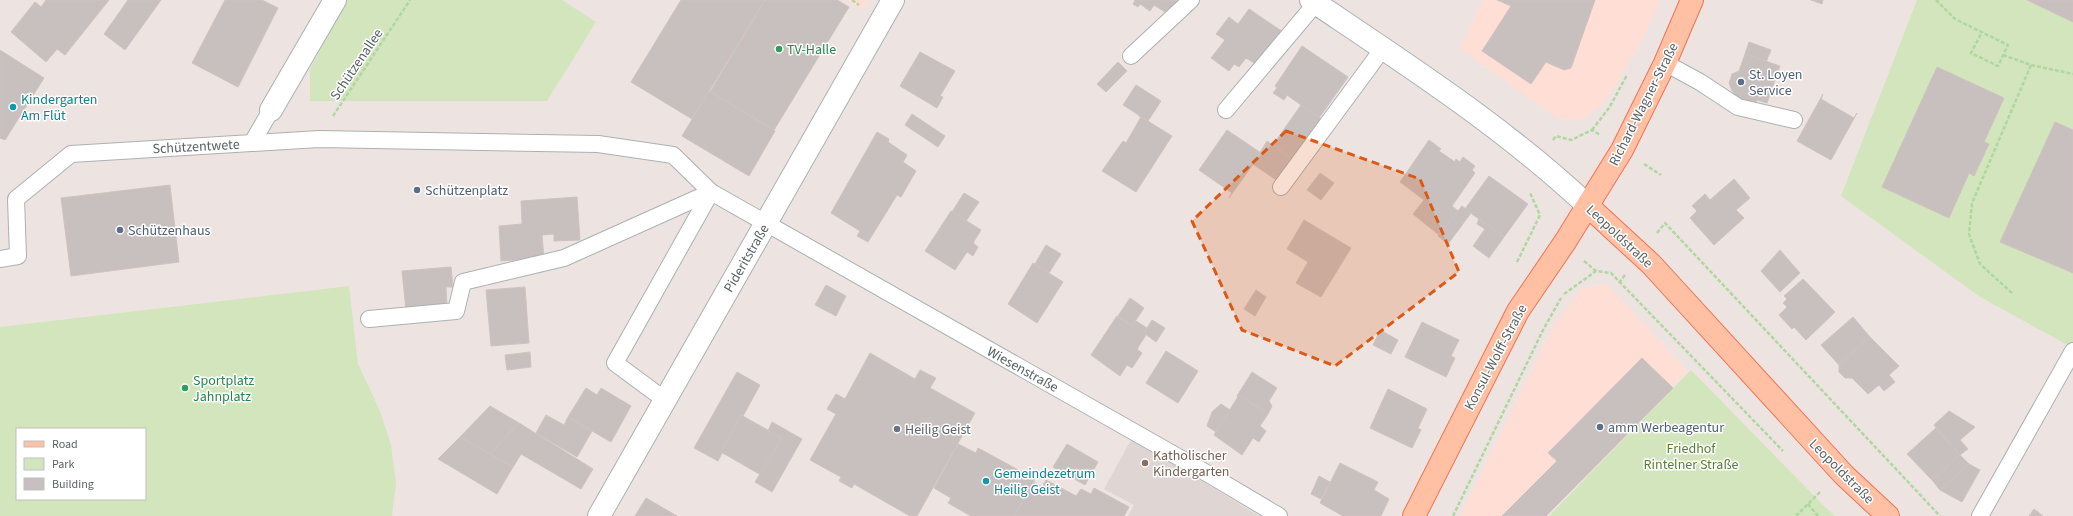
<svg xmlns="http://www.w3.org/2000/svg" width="2073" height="516" font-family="'Source Sans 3',sans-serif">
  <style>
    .commercial { fill: #feded5 }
    .education { fill: #dfd5d2 }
    .green { fill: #d2e5bd; fill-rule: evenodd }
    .building { fill: #c8c0be; stroke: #d1c2bf }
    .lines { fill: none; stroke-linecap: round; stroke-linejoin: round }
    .lane-casing { stroke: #abb1b2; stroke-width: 18 }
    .street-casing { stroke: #abb1b2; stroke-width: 24 }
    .primary-casing { stroke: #f27254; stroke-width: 24 }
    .path { stroke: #afd7a0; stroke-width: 2.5; stroke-dasharray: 4 2; stroke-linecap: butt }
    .lane { stroke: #fff; stroke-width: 16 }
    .street { stroke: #fff; stroke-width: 22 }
    .primary { stroke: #ffc0a4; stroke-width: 22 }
    .marked { fill: #da5a15; fill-opacity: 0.2; stroke: #da5a15; stroke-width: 3; stroke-dasharray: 8 5; stroke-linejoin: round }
    .leisure-dot { fill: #2e9e5b; stroke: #fff; stroke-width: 1.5 }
    .service-dot { fill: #5c6f8a; stroke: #fff; stroke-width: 1.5 }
    .culture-dot { fill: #0f9aa8; stroke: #fff; stroke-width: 1.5 }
    .worship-dot { fill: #6b7280; stroke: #fff; stroke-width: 1.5 }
    .education-dot { fill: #8d6e63; stroke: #fff; stroke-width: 1.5 }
    .labels { text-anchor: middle; stroke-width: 3; stroke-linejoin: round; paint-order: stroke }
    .leisure-label { font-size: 14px; fill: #27864d; stroke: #fff; text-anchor: start }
    .street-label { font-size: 14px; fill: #5a6262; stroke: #fff }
    .service-label { font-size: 14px; fill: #4e5e75; stroke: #fff; text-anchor: start }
    .culture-label { font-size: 14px; fill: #0d838f; stroke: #fff; text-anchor: start }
    .worship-label { font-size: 14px; fill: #5b616d; stroke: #fff; text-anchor: start }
    .park-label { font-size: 14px; fill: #588032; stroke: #fff }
    .education-label { font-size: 14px; fill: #785e54; stroke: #fff; text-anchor: start }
  </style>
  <rect width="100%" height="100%" fill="#ede4e1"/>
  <g class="commercial">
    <path d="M846 0H869L863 10Z"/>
    <path d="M1483 0H1660L1641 42 1605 102 1584 119H1559L1460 49Z"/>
    <path d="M1606 283 1688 371 1546 516H1460L1555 323 1582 289Z"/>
  </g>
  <path class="education" d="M1132 438 1259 516H1128L1134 505 1104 489Z"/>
  <g class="green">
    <path d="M347 0H562L596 22 547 101H310V69Z"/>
    <path d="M1917 0H2073V348L1980 297 1841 196Z"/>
    <path d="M349 286 358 364 380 411 391 445 396 483 392 516H0V327ZM17 429H145V499H17Z"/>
    <path d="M1691 370 1822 504 1835 516H1549Z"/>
  </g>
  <g class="building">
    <path d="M46 0H109L65 55 57 49 46 62 11 32 35 2 41 7Z"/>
    <path d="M128 0H161L125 50 104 34Z"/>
    <path d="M225 0H262L278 8 238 87 192 63Z"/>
    <path d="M681 0H765L692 119 631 82Z"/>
    <path d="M765 0H837L849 7 774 130 710 92Z"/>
    <path d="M1134 0H1182L1168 14 1154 5 1150 11 1140 4 1138 7 1133 4 1135 1Z"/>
    <path d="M1497 0H1595L1571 68 1564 70 1546 62 1531 84 1482 51 1511 6Z"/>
    <path d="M1811 0H1823L1822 4Z"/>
    <path d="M2027 0H2073V22Z"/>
    <path d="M1249 9 1283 32 1257 65 1246 58 1239 67 1234 64 1229 71 1211 58 1225 40 1216 34 1229 17 1238 24Z"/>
    <path d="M1749 42 1771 50 1766 62 1745 54Z"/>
    <path d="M1302 46 1348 77 1319 118 1287 95 1284 100 1273 93 1277 88 1275 86Z"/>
    <path d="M0 50 44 78 5 140 0 138Z"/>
    <path d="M920 52 955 71 940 96 943 97 937 108 900 86Z"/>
    <path d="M1745 54 1780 66 1767 103 1757 100 1754 108 1732 98 1734 92 1732 91 1729 83 1732 74 1739 71Z"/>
    <path d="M1118 62 1127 71 1106 92 1097 84Z"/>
    <path d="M1937 67 2004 98 1984 142 1989 144 1974 176 1969 173 1949 218 1882 187Z"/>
    <path d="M1136 85 1161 101 1148 121 1123 105Z"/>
    <path d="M709 91 775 131 749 176 682 136Z"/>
    <path d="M1823 94 1821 99 1854 118 1857 113 1831 160 1797 141Z"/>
    <path d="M1301 105 1323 120 1295 161 1273 145Z"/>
    <path d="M912 114 945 136 938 147 905 125Z"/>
    <path d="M1138 115 1172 136 1136 192 1102 171 1123 141 1126 143 1141 117Z"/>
    <path d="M2055 122 2073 130V273L2000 242Z"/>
    <path d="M1227 130 1261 153 1229 198 1232 193 1199 170Z"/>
    <path d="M877 132 889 139 888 142 907 155 903 162 916 171 901 197 897 195 868 242 857 236 860 231 831 213Z"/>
    <path d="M1429 140 1441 149 1439 151 1455 162 1456 159 1460 162 1463 157 1475 166 1472 170 1475 173 1452 206 1458 211 1439 235 1413 214 1424 200 1400 182Z"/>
    <path d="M1267 141 1295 161 1279 182 1253 164Z"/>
    <path d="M1320 173 1334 183 1321 200 1307 190Z"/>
    <path d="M1489 176 1528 204 1504 237 1465 209Z"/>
    <path d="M1734 179 1750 198 1736 210 1744 218 1714 245 1690 218 1697 211 1692 206 1705 194 1710 200Z"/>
    <path d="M170 185 179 262 71 276 61 198Z"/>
    <path d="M964 193 979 202 966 221 952 212Z"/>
    <path d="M577 197 580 240 554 241V234L542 235 544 258 501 261 499 226 522 224 521 201Z"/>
    <path d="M1462 206 1471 213 1448 244 1438 236Z"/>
    <path d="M951 211 981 230 973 243 978 247 973 256 967 252 955 270 925 251Z"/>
    <path d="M1479 219 1504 237 1489 258 1473 246 1485 229 1477 224Z"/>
    <path d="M1304 220 1351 248 1321 297 1296 283 1308 262 1287 249Z"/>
    <path d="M1046 245 1061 254 1049 273 1035 264Z"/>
    <path d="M1780 250 1800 273 1780 292 1761 271Z"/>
    <path d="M1033 263 1063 282 1037 323 1008 304Z"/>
    <path d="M451 267 453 287H446L447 306 406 310 402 271Z"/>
    <path d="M1803 279 1835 312 1806 340 1794 327 1792 329 1779 315 1787 307 1783 303 1787 299 1784 296Z"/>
    <path d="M826 285 846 296 836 316 815 305Z"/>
    <path d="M525 287 529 343 491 346 486 290Z"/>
    <path d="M1256 290 1266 297 1255 316 1244 309Z"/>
    <path d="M1130 298 1144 308 1132 326 1118 316Z"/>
    <path d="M1117 316 1132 326 1136 321 1147 328 1144 333 1146 335 1137 349 1142 353 1132 368 1127 365 1120 376 1091 355Z"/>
    <path d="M1853 317 1870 337 1839 365 1821 345Z"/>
    <path d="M1152 320 1165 328 1156 342 1144 333Z"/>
    <path d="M1422 322 1459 340 1451 356 1455 358 1446 377 1405 357Z"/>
    <path d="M1380 330 1398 340 1391 354 1373 345Z"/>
    <path d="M1870 337 1899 366 1889 375 1895 382 1884 391 1879 385 1868 394 1852 378H1845L1839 372V365Z"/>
    <path d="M1166 351 1198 371 1178 403 1146 383Z"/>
    <path d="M530 352 531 367 507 370 505 355Z"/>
    <path d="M870 353 915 379 920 370 936 378 930 388 975 413 917 516H910L854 484 852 488 839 481 841 477 810 460 836 414 827 409 836 394 845 399Z"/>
    <path d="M1642 358 1673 388 1546 516H1502L1557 461 1548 453Z"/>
    <path d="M737 372 760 385 743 416 741 415 721 452 722 453 718 461 694 448Z"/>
    <path d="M1252 372 1277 388 1269 401 1272 406 1268 414 1239 395 1238 397 1237 396Z"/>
    <path d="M586 388 597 395 601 388 631 406 611 442 568 417Z"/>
    <path d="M1388 389 1427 409 1418 428 1421 430 1412 448 1370 428Z"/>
    <path d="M1239 395 1268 414 1260 426 1266 431 1259 442 1253 438 1242 455 1214 435Z"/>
    <path d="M1221 404 1230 410 1216 432 1207 426 1212 412Z"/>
    <path d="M490 406 519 423 490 454 460 437Z"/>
    <path d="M1949 411 1975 427 1960 440 1968 449 1960 455 1934 425Z"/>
    <path d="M546 415 564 425 568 417 592 431 577 457 536 433Z"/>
    <path d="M741 415 782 438 761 475 721 452Z"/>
    <path d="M772 422 802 439 772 492 755 482 782 438 768 431Z"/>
    <path d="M519 423 593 469 581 489 521 454 513 467 490 454Z"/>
    <path d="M1936 428 1960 455 1932 480 1907 454Z"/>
    <path d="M460 437 513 467 497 494 438 459Z"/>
    <path d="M958 444 976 453 978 448 1035 479 1014 516H971L948 503 951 498 934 488Z"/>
    <path d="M1067 444 1098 462 1085 485 1053 467Z"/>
    <path d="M1960 455 1969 464 1940 490 1932 480Z"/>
    <path d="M1340 463 1378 482 1374 490 1389 499 1381 516H1343L1320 503Z"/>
    <path d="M1969 464 1980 470 1962 502 1940 490Z"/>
    <path d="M1319 476 1330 482 1321 499 1311 494Z"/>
    <path d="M1046 480 1076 496 1081 489 1091 494 1094 488 1129 507 1124 516H1014L1034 482 1042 487Z"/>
    <path d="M646 498 677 516H635Z"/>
    <path d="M2034 509 2043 516H2029Z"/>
  </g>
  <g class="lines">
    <defs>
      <g id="lane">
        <path d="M1131 56 1191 0"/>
        <path d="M1665 63 1700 82 1738 107 1794 120"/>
        <path d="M1226 110 1316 3"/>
        <path d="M252 143 271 110"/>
        <path d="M1281 187 1384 47"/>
        <path d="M0 259 18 256 16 199 71 154 319 139 598 144 673 155 711 192 1210 475 1279 516"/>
        <path d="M369 319 456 311 463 282 564 258 711 192"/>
        <path d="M665 400 615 363 711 192"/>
        <path d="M1980 516 2073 351"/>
      </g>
      <g id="street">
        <path d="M1311 0C1406 64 1504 127 1588 206"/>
        <path d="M271 110 335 0"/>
        <path d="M599 516 893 0"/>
      </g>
      <g id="primary">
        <path d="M1588 206 1651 264 1844 475 1888 516"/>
        <path d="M1414 516 1518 311 1565 242 1622 150 1665 63 1692 0"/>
      </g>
    </defs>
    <use href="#lane" class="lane-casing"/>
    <use href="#street" class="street-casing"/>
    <use href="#primary" class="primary-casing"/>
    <g class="path">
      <path d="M852 0 859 5"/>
      <path d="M1936 0 1955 19 2008 45 1998 66 1971 53 1982 32"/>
      <path d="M2003 55 2031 65 2073 74"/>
      <path d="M333 116 410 0"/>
      <path d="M1592 130 1609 108 1627 75"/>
      <path d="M1553 140 1556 136 1571 140 1592 130 1600 135"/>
      <path d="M1644 164 1661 175"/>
      <path d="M1657 233 1665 223 1940 516"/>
      <path d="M1584 261 1596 271"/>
      <path d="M1517 262 1540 215 1530 193"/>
      <path d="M1619 283 1625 275"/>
      <path d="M2012 293 1980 264 1969 234 1972 203 2031 65"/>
      <path d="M1564 294 1596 271 1611 273 1783 451"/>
      <path d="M1808 504 1818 516"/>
      <path d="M1453 516 1543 330 1561 298"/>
      <path d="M1796 516 1821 491"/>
    </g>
    <use href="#lane" class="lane"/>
    <use href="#street" class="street"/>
    <use href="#primary" class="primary"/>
  </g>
  <path class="marked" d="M1286 131 1420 179 1459 272 1335 366 1242 330 1192 221Z"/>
  <g class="leisure-dot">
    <circle cx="779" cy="49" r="4"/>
    <circle cx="185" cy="388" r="4"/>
  </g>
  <g class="service-dot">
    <circle cx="1741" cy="82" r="4"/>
    <circle cx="417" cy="190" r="4"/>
    <circle cx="120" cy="230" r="4"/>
    <circle cx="1600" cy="427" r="4"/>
  </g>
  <g class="culture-dot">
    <circle cx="13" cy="107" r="4"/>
    <circle cx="986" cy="481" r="4"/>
  </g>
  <circle class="worship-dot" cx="897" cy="429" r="4"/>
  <circle class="education-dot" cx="1145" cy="463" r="4"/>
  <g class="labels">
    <g class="leisure-label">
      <text x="787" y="54">TV-Halle</text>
      <text x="193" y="385">Sportplatz<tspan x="193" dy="16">Jahnplatz</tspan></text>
    </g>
    <g class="street-label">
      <text transform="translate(356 64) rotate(-56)" y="5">Schützenallee</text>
      <text transform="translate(1643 104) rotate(-63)" y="5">Richard-Wagner-Straße</text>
      <text transform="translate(196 146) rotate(-3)" y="5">Schützentwete</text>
      <text transform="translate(1620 236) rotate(43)" y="5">Leopoldstraße</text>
      <text transform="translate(746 258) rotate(-60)" y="5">Pideritstraße</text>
      <text transform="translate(1495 357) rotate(-62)" y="5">Konsul-Wolff-Straße</text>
      <text transform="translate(1023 369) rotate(29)" y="5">Wiesenstraße</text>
      <text transform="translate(1842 471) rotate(45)" y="5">Leopoldstraße</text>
    </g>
    <g class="service-label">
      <text x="1749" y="79">St. Loyen<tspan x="1749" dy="16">Service</tspan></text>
      <text x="425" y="195">Schützenplatz</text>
      <text x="128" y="235">Schützenhaus</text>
      <text x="1608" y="432">amm Werbeagentur</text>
    </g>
    <g class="culture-label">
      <text x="21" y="104">Kindergarten<tspan x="21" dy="16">Am Flüt</tspan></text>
      <text x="994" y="478">Gemeindezetrum<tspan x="994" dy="16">Heilig Geist</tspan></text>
    </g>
    <g class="worship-label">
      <text x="905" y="434">Heilig Geist</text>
    </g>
    <g class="park-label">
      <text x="1691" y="453">Friedhof<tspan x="1691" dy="16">Rintelner Straße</tspan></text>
    </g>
    <g class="education-label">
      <text x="1153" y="460">Katholischer<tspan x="1153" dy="16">Kindergarten</tspan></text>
    </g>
  </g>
  <rect x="16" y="428" width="130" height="72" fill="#ffffff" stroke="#bdc0c0"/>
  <rect x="24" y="441" width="20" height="6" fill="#ffc0a4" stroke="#bdc0c0"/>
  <text x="52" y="448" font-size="12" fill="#5a6262">Road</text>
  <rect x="24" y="458" width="20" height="12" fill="#d2e5bd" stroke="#bdc0c0"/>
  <text x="52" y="468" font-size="12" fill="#5a6262">Park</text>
  <rect x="24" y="478" width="20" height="12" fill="#c8c0be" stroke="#bdc0c0"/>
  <text x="52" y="488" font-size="12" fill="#5a6262">Building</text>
</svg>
